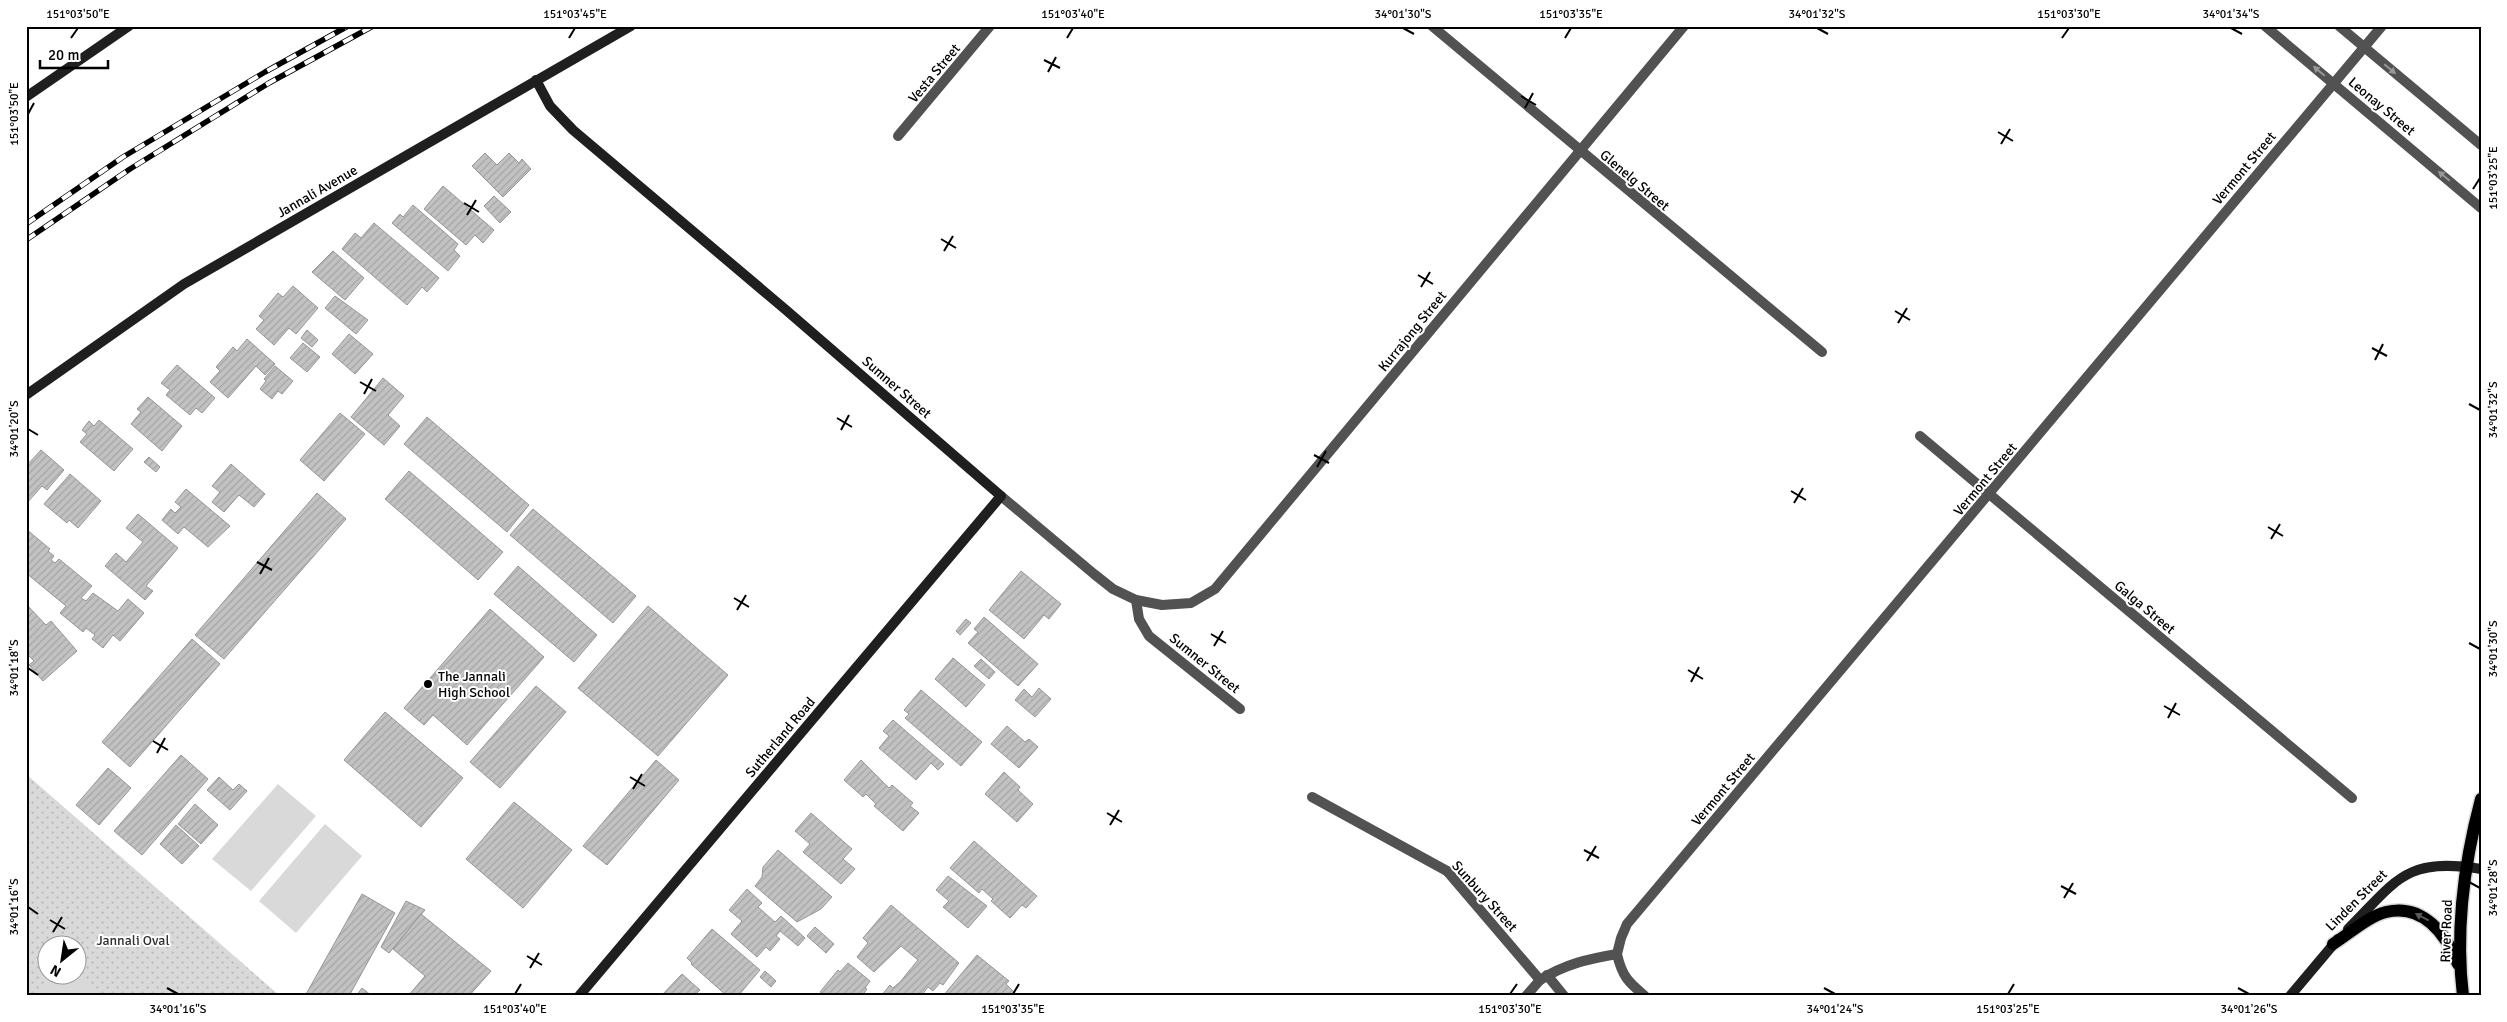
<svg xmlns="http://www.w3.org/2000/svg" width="2507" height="1022" font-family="Signika,sans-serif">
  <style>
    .park { fill: url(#park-dots); fill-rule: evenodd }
    .pitch { fill: #d9d9d9 }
    .building { fill: url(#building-hatch); stroke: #969696 }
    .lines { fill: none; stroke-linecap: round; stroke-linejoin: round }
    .primary-casing { stroke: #dbdbdb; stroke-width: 15 }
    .lane { stroke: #525252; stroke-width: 10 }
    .street { stroke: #525252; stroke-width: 10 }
    .secondary { stroke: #1f1f1f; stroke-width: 10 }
    .primary { stroke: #000; stroke-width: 12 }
    .rail-casing { stroke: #000; stroke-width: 5.5 }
    .rail { stroke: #fff; stroke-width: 4; stroke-dasharray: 11; stroke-linecap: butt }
    .oneway { fill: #979797 }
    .oneway2 { fill: #595959 }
    .ticks { fill: none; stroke: #000; stroke-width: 2 }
    .poi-dot { fill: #000; stroke: #fff; stroke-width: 2 }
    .labels { text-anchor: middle; stroke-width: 4; stroke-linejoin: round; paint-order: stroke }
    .street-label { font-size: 14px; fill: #000; stroke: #fff }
    .poi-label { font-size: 14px; fill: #000; stroke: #fff; text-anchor: start }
    .park-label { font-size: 14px; fill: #303030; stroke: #fff }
    .neatline { fill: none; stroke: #000; stroke-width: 2 }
    .ticks-label { font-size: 12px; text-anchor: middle; fill: #000 }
  </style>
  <defs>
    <pattern id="park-dots" width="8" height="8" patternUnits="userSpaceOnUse" patternTransform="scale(1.25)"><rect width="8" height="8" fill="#d9d9d9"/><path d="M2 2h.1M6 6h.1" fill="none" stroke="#b8b8b8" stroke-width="1.8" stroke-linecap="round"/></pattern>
    <pattern id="building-hatch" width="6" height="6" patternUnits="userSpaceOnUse" patternTransform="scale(1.25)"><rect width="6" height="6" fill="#c2c2c2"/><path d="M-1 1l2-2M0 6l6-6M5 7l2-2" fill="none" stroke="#a5a5a5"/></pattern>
  </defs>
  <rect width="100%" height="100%" fill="#fff"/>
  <path class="park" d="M26 774 280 996H26ZM48 944H78V974H48Z"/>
  <g class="pitch">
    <path d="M278 784 316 816 251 891 212 859Z"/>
    <path d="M325 824 362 856 296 933 259 901Z"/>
    <path d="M78 973 104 996H38L57 975Z"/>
  </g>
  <g class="building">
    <path d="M485 153 497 165 509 153 519 163 522 159 531 169 503 197 472 166Z"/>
    <path d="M443 186 494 230 483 243 475 235 466 245 424 209Z"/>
    <path d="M494 196 511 212 500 223 484 206Z"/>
    <path d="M413 205 458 244 454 250 460 256 448 271 392 223 400 214 403 217Z"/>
    <path d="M374 223 439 278 427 292 422 287 407 305 342 249 355 233 361 238Z"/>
    <path d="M333 251 364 278 345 300 312 272Z"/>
    <path d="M293 286 318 308 296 334 289 328 274 345 256 329 264 320 259 316 278 293 283 297Z"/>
    <path d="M335 296 368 320 356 334 325 308Z"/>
    <path d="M307 330 318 340 312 347 301 338Z"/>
    <path d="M349 334 373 354 355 374 332 354Z"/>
    <path d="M247 339 275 364 265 375 256 366 228 398 210 382 220 371 216 367 233 347 237 351Z"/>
    <path d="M303 343 320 357 307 372 290 358Z"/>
    <path d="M177 365 215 398 202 413 196 408 190 415 166 395 170 390 161 383Z"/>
    <path d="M275 366 293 381 282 394 278 391 272 399 260 389 266 381 264 379Z"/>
    <path d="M383 378 404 396 388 415 400 426 384 445 351 417Z"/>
    <path d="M148 397 182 426 162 451 131 424 141 412 137 409Z"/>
    <path d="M340 413 365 434 324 481 300 460Z"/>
    <path d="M427 417 529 505 507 532 404 444Z"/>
    <path d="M99 420 133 449 114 471 80 442 87 434 82 430 89 421 94 426Z"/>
    <path d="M41 450 64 470 47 490 42 486 26 504V466Z"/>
    <path d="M149 457 160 467 156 472 144 462Z"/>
    <path d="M231 464 265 494 254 507 239 495 224 512 212 502 220 492 212 486Z"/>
    <path d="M409 471 503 552 478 580 385 499Z"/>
    <path d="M70 474 101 501 78 528 69 520 67 523 44 504Z"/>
    <path d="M186 489 230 526 208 547 184 527 178 534 162 520 171 509 175 513 181 507 175 502Z"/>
    <path d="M317 493 346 519 224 659 195 635Z"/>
    <path d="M533 509 636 596 613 623 510 535Z"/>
    <path d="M138 514 178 548 146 586 153 591 145 600 105 566 116 553 126 562 143 542 126 528Z"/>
    <path d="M26 529 50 549 48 551 54 556 51 560 55 563 59 559 92 586 81 598 86 601 93 593 118 611 128 599 144 613 120 641 113 635 103 648 92 639 95 635 86 628 83 632 60 613 66 606 26 573Z"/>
    <path d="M518 566 597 635 574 662 494 594Z"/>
    <path d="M1021 571 1061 604 1049 619 1044 615 1024 639 989 610Z"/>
    <path d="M26 604 46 625 51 621 77 651 43 681 29 665 34 661 26 653Z"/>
    <path d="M648 606 728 675 658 756 578 688Z"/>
    <path d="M490 609 544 657 467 745 433 715 424 725 404 708Z"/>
    <path d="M984 617 1038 664 1018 686 968 643 978 632 974 629Z"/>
    <path d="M966 619 971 623 960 635 956 631Z"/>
    <path d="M192 639 220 664 130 767 102 742Z"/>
    <path d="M953 658 985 685 966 707 935 679Z"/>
    <path d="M981 659 995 672 989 679 974 666Z"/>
    <path d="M536 686 566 712 500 788 470 762Z"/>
    <path d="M1039 688 1051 699 1035 717 1015 700 1024 689 1032 697Z"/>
    <path d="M921 690 982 742 961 766 905 718 909 714 904 710Z"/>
    <path d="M385 712 463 778 421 827 344 760Z"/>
    <path d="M893 720 944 764 938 770 931 763 916 780 879 748 889 736 883 731Z"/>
    <path d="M1007 726 1025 742 1029 739 1038 747 1019 768 991 744Z"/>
    <path d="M181 755 208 779 142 855 114 831Z"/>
    <path d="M656 760 679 780 607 865 583 846Z"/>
    <path d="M861 760 889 788 892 785 913 803 910 806 919 813 903 831 874 806 876 804 866 794 863 797 844 780Z"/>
    <path d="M108 768 131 788 99 825 76 805Z"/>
    <path d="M1004 772 1020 787 1018 790 1033 804 1017 822 985 794Z"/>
    <path d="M219 777 233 790 239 784 247 791 230 810 207 790Z"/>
    <path d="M514 802 572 850 523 908 466 859Z"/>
    <path d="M195 804 218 825 201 844 178 824Z"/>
    <path d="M811 813 852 849 843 859 855 869 841 884 803 852 810 844 795 831Z"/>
    <path d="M176 825 199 846 182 864 160 844Z"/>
    <path d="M974 841 1037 896 1026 908 1022 905 1010 918 991 901 993 899 982 889 979 893 950 868Z"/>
    <path d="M778 850 832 897 821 909 797 922 755 886 762 877 763 867Z"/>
    <path d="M948 876 987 906 968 928 943 907 949 901 936 890Z"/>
    <path d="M747 889 762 903 758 907 775 922 781 916 805 938 798 946 780 931 776 936 780 939 770 951 766 947 757 957 731 934 742 921 729 910Z"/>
    <path d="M362 894 395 913 349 996H305Z"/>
    <path d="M406 901 425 910 389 953 381 947Z"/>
    <path d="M891 905 959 963 943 985 940 983 933 991 928 987 921 996H881L890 985 893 988 900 982 918 960 901 946 874 972 857 957 868 943 863 938Z"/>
    <path d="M421 914 491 971 469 996H408L425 976 393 949Z"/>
    <path d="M815 927 834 944 826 953 807 936Z"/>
    <path d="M712 929 760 970 738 996H727L691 964 692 963 687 958Z"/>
    <path d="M977 955 1009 981 1006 984 1018 996H943Z"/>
    <path d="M848 963 870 981 865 988 867 989 862 996H820L822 993 820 992 838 970 840 972Z"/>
    <path d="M765 971 776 981 771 987 760 977Z"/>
    <path d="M682 974 700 990 697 993 700 996H661Z"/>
    <path d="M362 988 372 996H356Z"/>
  </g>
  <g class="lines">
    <defs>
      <g id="primary">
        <path d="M2333 944C2349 934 2367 917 2386 912 2423 903 2446 934 2458 964"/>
        <path d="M2463 996C2455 930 2464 863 2481 799"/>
      </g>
    </defs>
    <use href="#primary" class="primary-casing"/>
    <g class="lane">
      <path d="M1136 600 1139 619 1149 636 1240 709"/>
      <path d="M1312 797 1447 871"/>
    </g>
    <g class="street">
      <path d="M1432 26 1822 352"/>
      <path d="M2265 26 2481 208"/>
      <path d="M2339 26 2481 145"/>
      <path d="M898 136 990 26"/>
      <path d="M1920 436 2352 798"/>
      <path d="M1001 496 1094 574 1113 589 1136 600 1162 605 1191 603 1215 589 1684 26"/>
      <path d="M1447 871 1540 980C1565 964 1588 959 1617 954 1622 976 1628 982 1645 996"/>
      <path d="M1617 954 1621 938 1627 924 2382 26"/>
      <path d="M1547 975 1564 996"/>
      <path d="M1526 996 1540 980"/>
    </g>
    <g class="secondary">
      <path d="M536 80 550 106 573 130 786 310 1001 496 579 996"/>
      <path d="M26 97 129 26"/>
      <path d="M26 395 184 284 631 26"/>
      <path d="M2348 929C2397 880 2405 857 2481 869"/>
      <path d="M2290 996 2338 939"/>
    </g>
    <use href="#primary" class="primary"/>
    <defs>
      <g id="rail">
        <path d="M26 224 123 157 265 72 348 26"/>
        <path d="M26 240 130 169 269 83 373 26"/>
      </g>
    </defs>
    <use href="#rail" class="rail-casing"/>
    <use href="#rail" class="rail"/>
  </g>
  <defs><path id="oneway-solid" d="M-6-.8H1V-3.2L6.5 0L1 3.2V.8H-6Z" transform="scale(1.25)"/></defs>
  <g class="oneway">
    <use href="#oneway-solid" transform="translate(2390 69) rotate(40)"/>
    <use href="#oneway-solid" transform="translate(2319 71) rotate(-140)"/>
    <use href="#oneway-solid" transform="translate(2444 176) rotate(-140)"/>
  </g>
  <use class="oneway2" href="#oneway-solid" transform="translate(2422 917) rotate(-153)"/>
  <path class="ticks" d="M1403 28 1414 34M1817 28 1828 34M2231 28 2242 34M71 38 78 28M569 38 575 28M1067 38 1073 28M1565 38 1571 28M2062 38 2069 28M1044 60 1060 68M1048 72 1056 57M1521 96 1536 105M1525 108 1533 93M28 114 34 103M1998 132 2013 141M2001 144 2010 129M2473 189 2480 178M464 203 479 212M467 215 476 200M941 239 956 248M944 251 953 236M1418 275 1433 284M1421 287 1430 272M1895 311 1910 320M1898 323 1907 308M2372 348 2387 356M2375 360 2383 344M360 382 376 391M364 394 372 379M2469 404 2480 410M837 418 852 427M28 429 38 435M841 430 849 415M1314 455 1329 463M1317 467 1326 451M1791 491 1806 500M1794 503 1803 488M2268 527 2283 536M2271 539 2280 524M257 562 272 570M260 574 269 558M734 598 749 607M737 610 746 595M1211 634 1226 643M2469 643 2480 649M1214 646 1223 631M28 668 38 675M1688 670 1703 679M1691 682 1699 667M2164 706 2180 715M2168 718 2176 703M153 741 168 750M157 753 165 738M630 777 645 786M633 789 642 774M1107 813 1122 822M1110 825 1119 810M1584 850 1599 858M1587 861 1596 846M2469 882 2480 888M2061 886 2076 894M2064 898 2073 883M28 907 38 914M50 920 65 929M53 932 62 917M527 956 542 965M530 968 539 953M167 988 178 994M1824 988 1835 994M2238 988 2249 994M515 994 521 984M1013 994 1019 984M1510 994 1517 984M2008 994 2014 984"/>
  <circle class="poi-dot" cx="428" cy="684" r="5"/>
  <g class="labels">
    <g class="street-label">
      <text transform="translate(934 73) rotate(-50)" y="5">Vesta Street</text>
      <text transform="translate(2382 106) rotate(40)" y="5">Leonay Street</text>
      <text transform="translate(2244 168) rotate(-50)" y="5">Vermont Street</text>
      <text transform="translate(1635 180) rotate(40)" y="5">Glenelg Street</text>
      <text transform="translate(317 191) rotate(-30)" y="5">Jannali Avenue</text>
      <text transform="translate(1412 331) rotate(-51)" y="5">Kurrajong Street</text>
      <text transform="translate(897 387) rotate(41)" y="5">Sumner Street</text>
      <text transform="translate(1985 479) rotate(-50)" y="5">Vermont Street</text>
      <text transform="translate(2145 607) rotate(40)" y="5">Galga Street</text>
      <text transform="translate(1205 663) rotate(39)" y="5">Sumner Street</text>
      <text transform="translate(780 737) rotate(-50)" y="5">Sutherland Road</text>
      <text transform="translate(1723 789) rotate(-50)" y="5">Vermont Street</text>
      <text transform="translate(1485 896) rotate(48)" y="5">Sunbury Street</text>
      <text transform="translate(2356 900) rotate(-45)" y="5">Linden Street</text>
      <text transform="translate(2446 931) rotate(-88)" y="5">River Road</text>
    </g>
    <g class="poi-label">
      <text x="438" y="681">The Jannali<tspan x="438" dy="16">High School</tspan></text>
    </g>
    <g class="park-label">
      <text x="133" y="945">Jannali Oval</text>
    </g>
  </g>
  <rect width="2507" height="1022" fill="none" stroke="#ffffff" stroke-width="55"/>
  <g transform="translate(62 960) rotate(210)"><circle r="24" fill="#ffffff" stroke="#999999"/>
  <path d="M0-4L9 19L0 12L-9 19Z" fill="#000000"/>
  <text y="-8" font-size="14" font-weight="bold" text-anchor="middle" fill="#000000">N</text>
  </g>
  <path d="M40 60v8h68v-8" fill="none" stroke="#000000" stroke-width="2.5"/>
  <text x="48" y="60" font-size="15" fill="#000000" stroke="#ffffff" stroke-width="4" paint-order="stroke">20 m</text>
  <rect x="28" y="28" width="2452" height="966" class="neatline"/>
  <g class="ticks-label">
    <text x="78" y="18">151°03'50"E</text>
    <text x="575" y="18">151°03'45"E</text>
    <text x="1073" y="18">151°03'40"E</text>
    <text x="1403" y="18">34°01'30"S</text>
    <text x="1571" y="18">151°03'35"E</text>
    <text x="1817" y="18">34°01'32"S</text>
    <text x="2069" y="18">151°03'30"E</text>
    <text x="2231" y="18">34°01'34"S</text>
    <text transform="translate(14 114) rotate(-90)" y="4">151°03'50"E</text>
    <text transform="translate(2493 178) rotate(-90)" y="4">151°03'25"E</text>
    <text transform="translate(2493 410) rotate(-90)" y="4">34°01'32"S</text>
    <text transform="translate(14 429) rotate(-90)" y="4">34°01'20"S</text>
    <text transform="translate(2493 649) rotate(-90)" y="4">34°01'30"S</text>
    <text transform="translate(14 668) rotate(-90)" y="4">34°01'18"S</text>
    <text transform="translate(2493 888) rotate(-90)" y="4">34°01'28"S</text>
    <text transform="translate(14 907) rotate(-90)" y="4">34°01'16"S</text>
    <text x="178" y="1013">34°01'16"S</text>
    <text x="515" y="1013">151°03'40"E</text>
    <text x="1013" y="1013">151°03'35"E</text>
    <text x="1510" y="1013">151°03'30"E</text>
    <text x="1835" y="1013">34°01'24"S</text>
    <text x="2008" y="1013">151°03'25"E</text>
    <text x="2249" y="1013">34°01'26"S</text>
  </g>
</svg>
